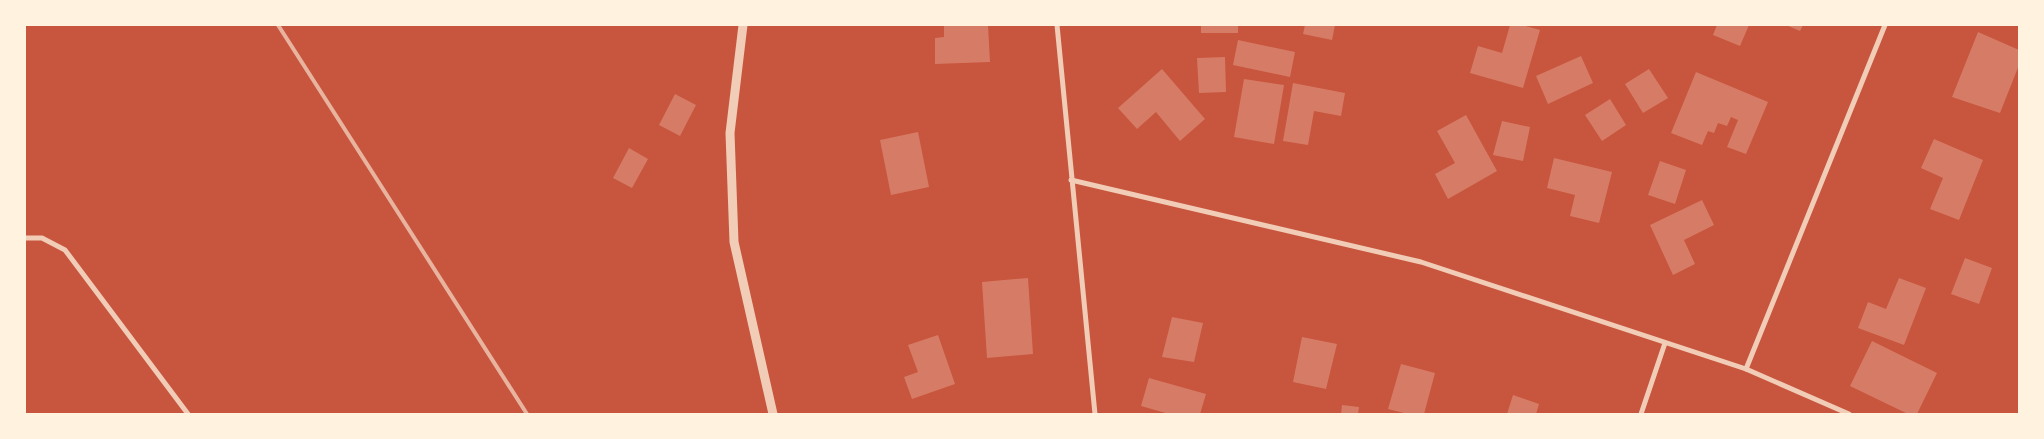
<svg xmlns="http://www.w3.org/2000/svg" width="2044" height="439" font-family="Rubik,sans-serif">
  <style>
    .building { fill: #d67c66 }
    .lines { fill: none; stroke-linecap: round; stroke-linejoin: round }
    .minor { stroke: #f1ccb7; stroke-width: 5 }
    .tertiary { stroke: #f1ccb7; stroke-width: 9 }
    .rail { stroke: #e9b49f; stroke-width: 4 }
  </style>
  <rect width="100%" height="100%" fill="#c8553d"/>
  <g class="building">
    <path d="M944 25H988L990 62 935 64V38L944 37Z"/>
    <rect x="1201" y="25" width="37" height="8"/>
    <path d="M1305 25H1335L1332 40 1303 34Z"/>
    <path d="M1510 25H1522L1540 30 1523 88 1470 73 1478 46 1502 53Z"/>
    <path d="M1717 25H1749L1740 46 1713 35Z"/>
    <path d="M1786 25H1803L1800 31Z"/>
    <path d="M1978 32 2019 50V65L2000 113 1952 97Z"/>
    <path d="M1238 40 1295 52 1290 77 1233 65Z"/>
    <path d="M1581 56 1593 83 1548 104 1536 76Z"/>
    <path d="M1225 57 1226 92 1199 93 1197 58Z"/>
    <path d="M1162 69 1205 119 1180 141 1156 112 1137 129 1118 108Z"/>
    <path d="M1649 69 1668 98 1643 113 1625 84Z"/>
    <path d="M1696 72 1768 102 1746 154 1727 147 1738 120 1731 117 1727 126 1718 123 1714 133 1708 131 1702 145 1671 133Z"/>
    <path d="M1244 79 1284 85 1274 144 1234 137Z"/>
    <path d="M1293 83 1345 93 1341 116 1314 111 1308 145 1283 141Z"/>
    <path d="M675 94 696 105 680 136 659 125Z"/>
    <path d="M1610 99 1626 125 1602 141 1585 115Z"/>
    <path d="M1466 115 1497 171 1448 199 1435 174 1455 163 1437 131Z"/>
    <path d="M1502 121 1530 127 1523 161 1493 155Z"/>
    <path d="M918 132 929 187 891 195 880 140Z"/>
    <path d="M1934 139 1983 160 1959 220 1930 209 1943 178 1921 168Z"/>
    <path d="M629 148 648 159 632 188 613 178Z"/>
    <path d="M1554 158 1612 172 1599 223 1570 216 1575 195 1547 188Z"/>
    <path d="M1660 161 1686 170 1675 204 1648 195Z"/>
    <path d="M1702 200 1714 225 1684 240 1695 264 1673 275 1650 225Z"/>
    <path d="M1965 258 1992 268 1979 304 1951 294Z"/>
    <path d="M1028 278 1033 354 987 358 982 282Z"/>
    <path d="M1899 278 1926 288 1904 345 1858 328 1868 302 1886 309Z"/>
    <path d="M1172 317 1203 323 1194 362 1162 357Z"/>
    <path d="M938 335 955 384 912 399 904 377 918 372 908 345Z"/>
    <path d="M1302 337 1337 344 1326 389 1293 382Z"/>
    <path d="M1872 341 1937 373 1917 414H1908L1850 386Z"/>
    <path d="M1401 364 1435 373 1424 414H1408L1388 409Z"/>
    <path d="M1149 378 1206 394 1200 414H1169L1141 406Z"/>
    <path d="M1513 395 1539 404 1536 414H1507Z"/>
    <path d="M1342 405 1359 407 1358 414H1341Z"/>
  </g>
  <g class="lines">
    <g class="minor">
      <path d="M1057 25 1095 414"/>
      <path d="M1071 180 1421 262 1746 369 1849 414"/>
      <path d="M25 238H42L65 250 188 414"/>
      <path d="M1746 369 1885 25"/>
      <path d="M1641 414 1665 343"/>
    </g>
    <path class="tertiary" d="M743 25 730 133 734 242 773 414"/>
    <path class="rail" d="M278 25 527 414"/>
  </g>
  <rect width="2044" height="439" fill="none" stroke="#fff3e0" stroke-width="52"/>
</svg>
